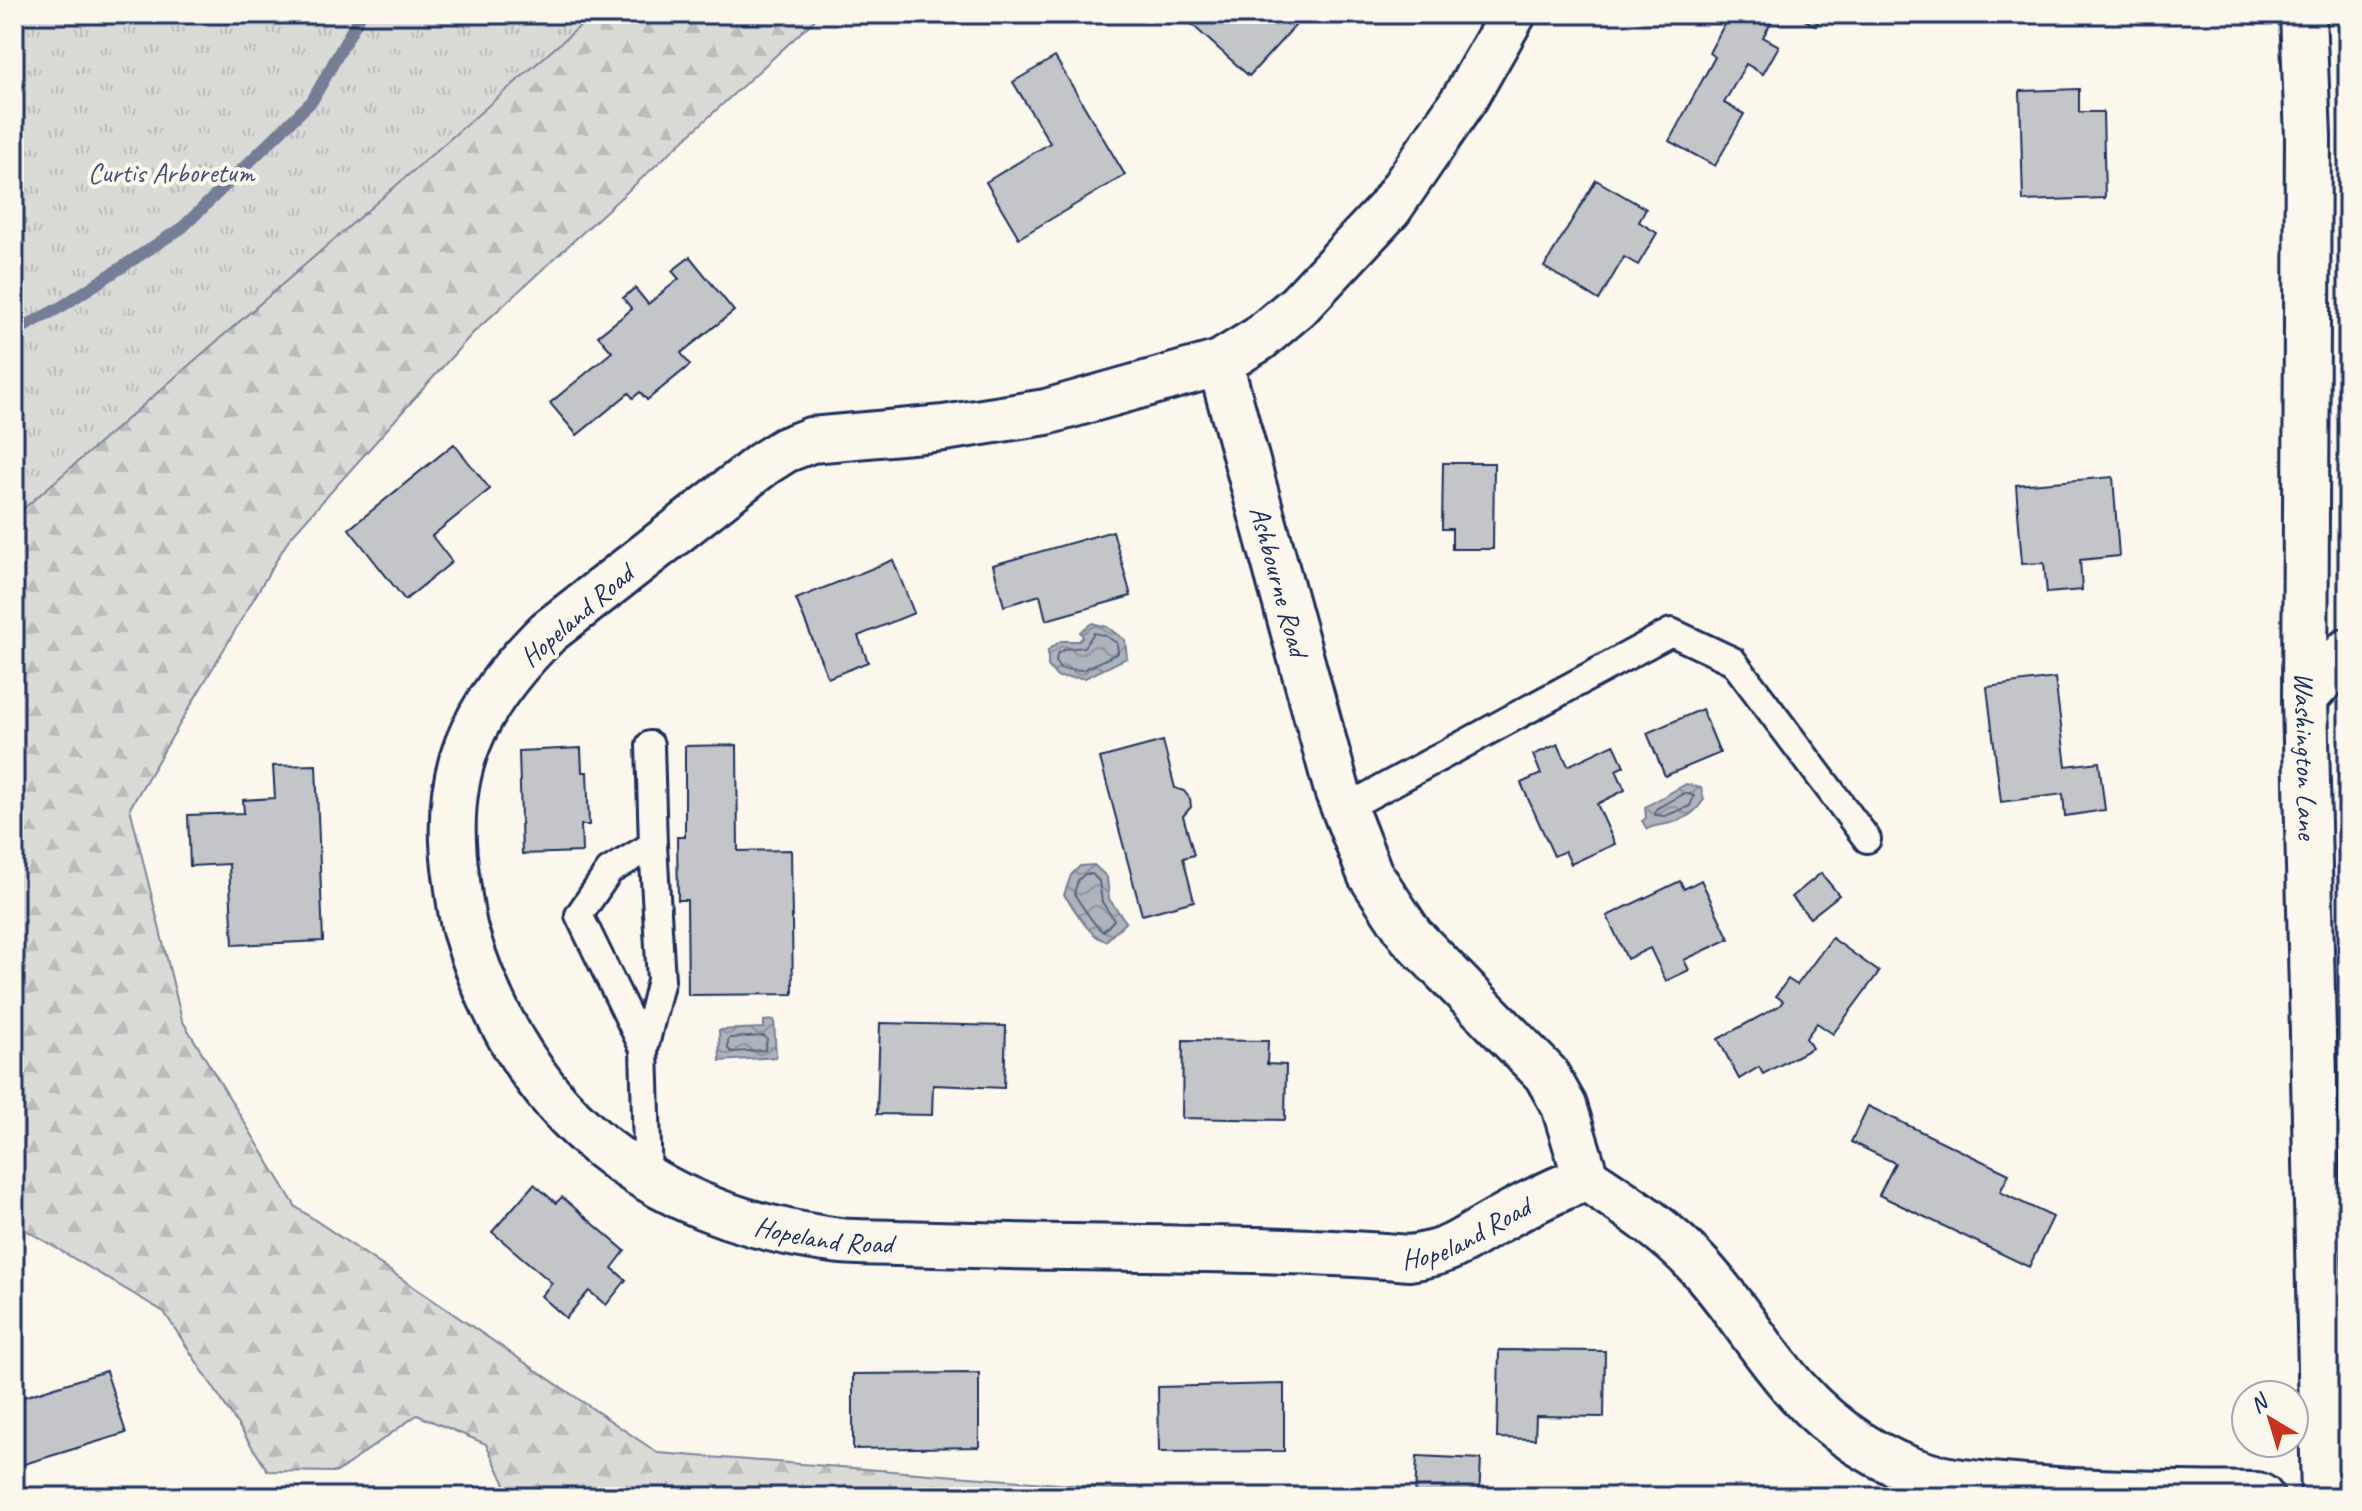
<svg xmlns="http://www.w3.org/2000/svg" width="2362" height="1511" font-family="Caveat,sans-serif">
  <style>
    .forest { fill: url(#forest-firs); stroke: #7a849a; stroke-width: 2 }
    .park { fill: url(#park-tufts); stroke: #7a849a; stroke-width: 2 }
    .water { fill: url(#water-waves); stroke: #747e96; stroke-width: 2 }
    .lines { fill: none; stroke-linecap: round; stroke-linejoin: round }
    .shore { stroke: #566483; stroke-width: 2 }
    .stream { stroke: #747e96; stroke-width: 12 }
    .building { fill: #c3c5c9; stroke: #1b2f5e; stroke-width: 2 }
    .service-casing { stroke: #1b2f5e; stroke-width: 32 }
    .minor-casing { stroke: #1b2f5e; stroke-width: 50 }
    .primary-casing { stroke: #1b2f5e; stroke-width: 50 }
    .service { stroke: #fbf7ec; stroke-width: 26 }
    .minor { stroke: #fbf7ec; stroke-width: 44 }
    .primary { stroke: #fbf7ec; stroke-width: 44 }
    .labels { text-anchor: middle; stroke-width: 8; stroke-linejoin: round; paint-order: stroke }
    .park-label { font-size: 28px; fill: #415176; stroke: #fbf7ec }
    .street-label { font-size: 28px; fill: #1b2f5e; stroke: #fbf7ec }
  </style>
  <defs>
    <pattern id="forest-firs" width="22" height="20" patternUnits="userSpaceOnUse" patternTransform="scale(2)"><rect width="22" height="20" fill="#dadad7"/><path d="M5 1l3.5 6h-7zM16 11l3.5 6h-7z" fill="#babbbb"/></pattern>
    <pattern id="park-tufts" width="24" height="20" patternUnits="userSpaceOnUse" patternTransform="scale(2)"><rect width="24" height="20" fill="#dadad7"/><path d="M3 7l-1-3M5 7V3M7 7l1-3M15 17l-1-3M17 17v-4M19 17l1-3" fill="none" stroke="#babbbb"/></pattern>
    <pattern id="water-waves" width="16" height="10" patternUnits="userSpaceOnUse" patternTransform="scale(2)"><rect width="16" height="10" fill="#afb3bb"/><path d="M0 5q4-4 8 0t8 0" fill="none" stroke="#8e929b"/></pattern>
  </defs>
  <rect width="100%" height="100%" fill="#fbf7ec"/>
  <filter id="ink" filterUnits="userSpaceOnUse"><feTurbulence type="fractalNoise" baseFrequency=".0125" numOctaves="2"/><feDisplacementMap in="SourceGraphic" scale="16" xChannelSelector="R" yChannelSelector="G"/><feConvolveMatrix kernelMatrix="1 2 1 2 8 2 1 2 1" color-interpolation-filters="sRGB"/></filter>
  <g filter="url(#ink)">
    <path class="forest" d="M406 14H821L472 334 289 539 130 808 182 1020 296 1207 658 1453 1226 1497H511L486 1444 417 1415 337 1472 268 1471 164 1312 14 1223V373Z"/>
    <path class="park" d="M14 14H594L14 517Z"/>
    <g class="water">
      <path d="M1092 623 1107 627 1125 640 1127 658 1085 678 1057 677 1048 666V650L1061 641H1079L1083 637 1080 632Z"/>
      <path d="M1686 784 1701 788 1704 799C1696 813 1683 821 1666 824 1658 826 1654 825 1647 829L1642 821 1646 818 1645 807Z"/>
      <path d="M1094 865 1107 877 1109 899 1126 922 1106 941C1087 936 1077 910 1064 895L1071 875 1080 866Z"/>
      <path d="M774 1020 776 1057 720 1061 719 1030 764 1028V1021Z"/>
    </g>
    <g class="lines">
      <g class="shore">
        <path d="M1094 633 1104 635 1117 643 1118 653 1083 670 1060 669 1056 662 1057 654 1065 649 1084 647Z"/>
        <path d="M1685 793 1694 796 1690 806 1665 816 1655 815 1656 809Z"/>
        <path d="M1092 874 1099 881 1102 902 1114 920 1103 932C1093 925 1082 905 1074 894L1078 880 1085 874Z"/>
        <path d="M764 1036 767 1039 765 1050 732 1052 728 1049V1041L730 1038Z"/>
      </g>
      <path class="stream" d="M14 332 61 307 183 227 312 101 361 14"/>
    </g>
    <g class="building">
      <path d="M1194 14H1306L1249 76 1188 21Z"/>
      <path d="M1730 14H1776L1763 37 1779 46 1763 74 1746 64 1724 103 1744 114 1715 166 1669 141 1715 57 1709 53Z"/>
      <path d="M1793 14H1822L1816 26Z"/>
      <path d="M1055 57 1125 175 1019 238 986 182 1050 143 1013 82Z"/>
      <path d="M2079 89V112H2103L2105 198 2023 201 2020 91Z"/>
      <path d="M1596 180 1646 209 1639 222 1657 233 1638 265 1624 257 1599 300 1544 267Z"/>
      <path d="M690 257 734 311 681 353 690 365 647 400 640 392 633 398 629 393 577 435 550 403 612 352 598 336 632 309 623 298 635 288 648 304 679 279 672 271Z"/>
      <path d="M454 444 490 489 432 536 452 562 405 600 349 529Z"/>
      <path d="M1443 463H1494L1493 549H1452V529H1442Z"/>
      <path d="M2113 477 2119 556 2080 560 2082 590 2047 593 2044 563 2022 564 2016 485Z"/>
      <path d="M1113 531 1131 596 1046 620 1040 595 1004 606 993 565Z"/>
      <path d="M893 560 914 613 858 636 868 662 828 678 796 599Z"/>
      <path d="M2055 678 2066 766 2099 762 2105 810 2065 816 2063 794 2001 802 1987 687Z"/>
      <path d="M1702 709 1720 753 1665 776 1647 733Z"/>
      <path d="M1163 741 1175 788 1184 791 1190 799 1191 807 1183 816 1194 855 1183 858 1194 901 1142 915 1100 758Z"/>
      <path d="M1558 744 1568 766 1614 744 1624 766 1616 770 1625 790 1597 804 1615 844 1571 864 1565 851 1554 856 1521 783 1541 774 1533 755Z"/>
      <path d="M737 745 738 851 791 850 793 994 688 995 687 900H678L677 837H685V746Z"/>
      <path d="M581 748 582 772H587L589 825H581L582 852 522 854 519 751Z"/>
      <path d="M316 765 323 941 233 945 229 864 190 866 188 815 244 813 243 800 275 798 273 766Z"/>
      <path d="M1821 873 1839 895 1810 918 1792 897Z"/>
      <path d="M1701 880 1729 939 1684 960 1689 970 1666 981 1650 948 1627 959 1607 916 1680 881 1684 889Z"/>
      <path d="M1832 938 1879 972 1833 1034 1817 1023 1806 1038 1812 1048 1763 1074 1759 1067 1739 1079 1718 1039 1779 1006 1783 1001 1776 996 1788 979 1797 985Z"/>
      <path d="M880 1023 1006 1026 1004 1088 933 1085 932 1115 877 1114Z"/>
      <path d="M1183 1040 1268 1041 1267 1064 1286 1065 1285 1120 1182 1118Z"/>
      <path d="M1868 1106 2009 1174 2000 1192 2053 1217 2029 1267 1879 1195 1895 1163 1851 1142Z"/>
      <path d="M534 1184 556 1203 562 1197 625 1251 612 1268 626 1280 606 1305 589 1291 566 1318 541 1296 552 1283 492 1232Z"/>
      <path d="M1499 1350 1605 1351 1604 1417 1536 1416 1535 1439 1497 1438Z"/>
      <path d="M106 1371 126 1433 18 1466 14 1453V1400Z"/>
      <path d="M979 1373V1447L853 1449V1374Z"/>
      <path d="M1284 1384V1451L1159 1452 1158 1387Z"/>
      <path d="M1417 1456 1481 1459 1479 1497H1415Z"/>
    </g>
    <g class="lines">
      <defs>
        <g id="service">
          <path d="M650 745 653 845"/>
          <path d="M1344 809 1671 632 1733 661 1867 839"/>
          <path d="M644 1049 661 980 653 845 609 871 579 915 644 1049 648 1181"/>
        </g>
        <g id="minor">
          <path id="s1" d="M1513 14 1465 98 1389 209 1298 306 1259 339 1220 363 1046 412 944 428 811 440 785 450 763 464 548 632C472 707 440 773 457 881 459 897 461 914 465 930 521 1117 649 1217 840 1241 858 1243 878 1242 897 1243 935 1244 973 1245 1011 1246 1143 1249 1277 1247 1409 1258 1452 1252 1459 1242 1495 1222 1525 1205 1554 1190 1586 1178 1627 1205 1667 1231 1700 1267 1736 1306 1762 1353 1798 1392 1832 1430 1880 1462 1930 1476 1961 1484 1994 1485 2026 1488 2103 1494 2181 1494 2257 1495L2261 1497"/>
          <path id="s2" d="M1220 363 1337 790 1370 874 1411 936 1546 1074 1564 1106 1586 1178"/>
          <path d="M2305 698 2348 651"/>
        </g>
        <g id="primary">
          <path id="s3" d="M2303 14 2308 137 2305 698 2324 1497"/>
        </g>
      </defs>
      <use href="#service" class="service-casing"/>
      <use href="#minor" class="minor-casing"/>
      <use href="#primary" class="primary-casing"/>
      <use href="#service" class="service"/>
      <use href="#minor" class="minor"/>
      <use href="#primary" class="primary"/>
    </g>
  </g>
  <g class="labels">
    <g class="park-label">
      <text x="171" y="182">Curtis Arboretum</text>
    </g>
    <g class="street-label">
      <text dy="10" stroke="none"><textPath href="#s2" startOffset="226">Ashbourne Road</textPath></text>
      <text transform="translate(576 615) rotate(-41)" y="10">Hopeland Road</text>
      <text dy="10" stroke="none"><textPath href="#s3" startOffset="742">Washington Lane</textPath></text>
      <text dy="10" stroke="none"><textPath href="#s1" startOffset="2684">Hopeland Road</textPath></text>
      <text dy="10" stroke="none"><textPath href="#s1" startOffset="2036">Hopeland Road</textPath></text>
    </g>
  </g>
  <rect width="2362" height="1511" fill="none" stroke="#fbf7ec" stroke-width="48"/>
  <rect x="24" y="24" width="2314" height="1463" fill="none" stroke="#1b2f5e" stroke-width="3" filter="url(#ink)"/>
  <g transform="translate(2270 1419) rotate(322)"><circle r="38" fill="#fbf7ec" stroke="#a1a7b3" stroke-width="2"/>
  <path d="M0-6L14 30L0 20L-14 30Z" fill="#c8321e"/>
  <text y="-12" font-size="22" font-weight="bold" text-anchor="middle" fill="#1b2f5e">N</text>
  </g>
</svg>
